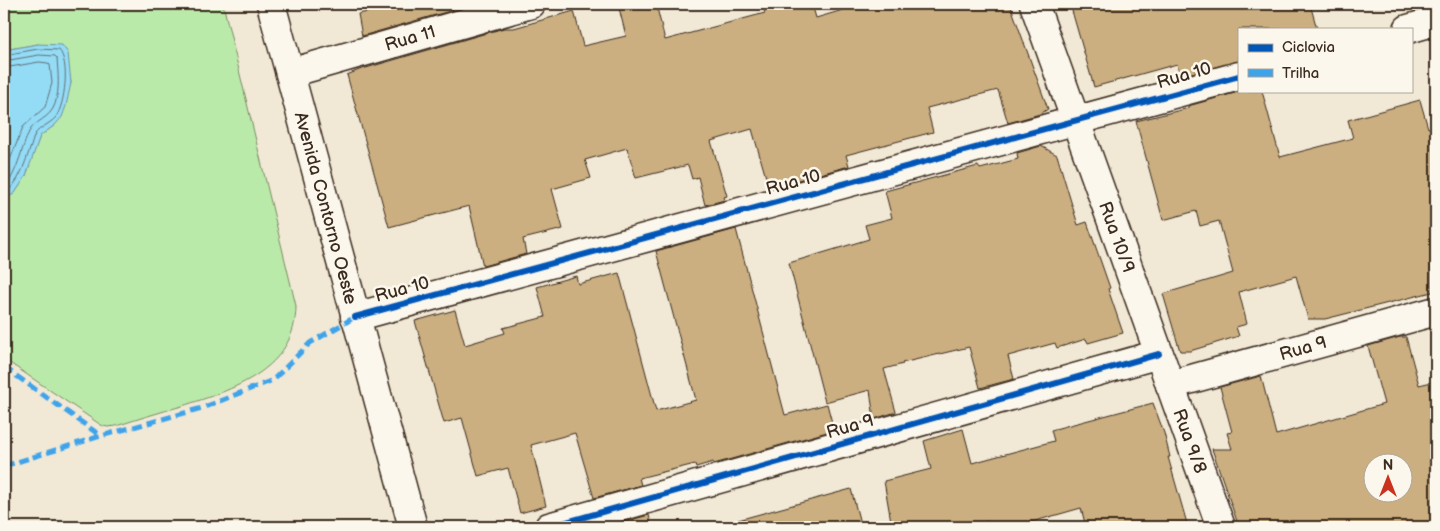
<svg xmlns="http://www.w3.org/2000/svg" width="1440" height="531" font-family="'Balsamiq Sans',sans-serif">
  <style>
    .green { fill: #baeaa9; stroke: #7a8a64 }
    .water { fill: #94dbf6; stroke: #7094a0 }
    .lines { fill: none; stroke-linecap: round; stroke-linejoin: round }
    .shore { stroke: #5f7174; stroke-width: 1 }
    .building { fill: #cbaf80; stroke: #3b2a1e; fill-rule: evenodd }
    .minor-casing { stroke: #3b2a1e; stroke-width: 31 }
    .minor { stroke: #fbf7ec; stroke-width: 28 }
    .quiet { stroke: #3fa3ea; stroke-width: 5; stroke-dasharray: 10 5; stroke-linecap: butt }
    .cycleway-casing { stroke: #fbf7ec; stroke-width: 9 }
    .cycleway { stroke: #0057b8; stroke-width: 6 }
    .labels { text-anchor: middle; stroke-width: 5; stroke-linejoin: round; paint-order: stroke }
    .street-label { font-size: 18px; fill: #3b2a1e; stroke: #fbf7ec }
  </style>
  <rect width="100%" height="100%" fill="#f1e9d6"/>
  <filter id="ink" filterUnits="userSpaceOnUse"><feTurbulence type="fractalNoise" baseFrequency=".02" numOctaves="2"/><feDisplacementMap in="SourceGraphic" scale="10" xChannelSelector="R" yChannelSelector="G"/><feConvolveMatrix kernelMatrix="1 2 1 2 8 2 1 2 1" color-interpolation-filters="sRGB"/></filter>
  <g filter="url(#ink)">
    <path class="green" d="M4 4H223L296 306C296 370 232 390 182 406 160 412 138 419 116 426L107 427 101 425 4 359V200L15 193 25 176 40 136 55 125 71 83 69 71 38 44 4 50Z"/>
    <path class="water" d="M38 44 62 45 68 53 71 83 66 106 62 117 55 125 40 136 26 176 15 193 4 200V50Z"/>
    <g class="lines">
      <g class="shore">
        <path d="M4 55 38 49 59 50C70 62 65 104 56 117 50 124 40 127 35 134 33 138 32 144 30 149 24 165 19 184 4 194"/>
        <path d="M4 61 39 55 55 56 57 58C58 74 60 89 55 104 50 119 35 120 29 132 22 146 16 178 4 187"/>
        <path d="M4 68 39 62 48 63 50 65 52 83 45 107 23 127 4 175"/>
      </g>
    </g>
    <g class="building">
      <path d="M366 4H451L453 10 362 36 358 14 368 12Z"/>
      <path d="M618 4H656L665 40 765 13 763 4H812L816 18 863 4H1010L1048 109 1040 114 1008 123 998 90 927 108 933 132 846 155 849 166 769 188 752 129 711 141 727 196 724 197 725 200 705 205 698 177 692 179 688 165 636 178 627 148 585 160 591 178 552 189 563 229 523 239 526 254 483 266 469 206 389 227 347 75 359 70 504 28H514L574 11 583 46 626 36Z"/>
      <path d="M1070 4H1310L1317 29H1239V61L1180 76 1177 64 1094 87Z"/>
      <path d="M1242 91H1262L1280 157 1353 138 1348 120 1420 100 1428 128 1436 126V291L1325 319H1308L1296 276 1239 292 1247 324 1236 327 1239 336 1190 351H1180L1163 294 1233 273 1219 221 1200 226 1196 211 1163 220 1136 121 1189 108 1188 106Z"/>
      <path d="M1041 146 1057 155 1078 225 1087 222 1110 288 1108 289 1123 333 1088 343 1086 339 1057 348 1055 343 1008 356 1014 379 980 388 969 347 902 363 903 364 884 369 896 412 874 419 870 390 825 402 789 263 869 239 865 225 892 218 885 191 978 166 980 169 1018 159 1017 153Z"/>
      <path d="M736 229 785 415 827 404 834 430 714 464 713 462 696 467 695 464 639 478 641 485 594 498 575 433 531 445 546 506 520 513 508 468 478 476 462 418 444 423 415 321 455 310 465 345 505 333 503 328 545 317 537 287 576 276 578 284 619 273 656 411 696 400 656 251Z"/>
      <path d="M1400 337H1406L1419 385 1436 381V527H1239L1212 449H1232L1227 433 1232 432 1220 387 1261 376 1276 435 1384 404 1368 346ZM1372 464H1402V494H1372Z"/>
      <path d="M1153 403 1164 433 1170 457H1168L1188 527H1086L1081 508 1014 527H990L988 521 967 527H892L884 481 931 469 924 441 963 429 972 463 1054 441 1051 430Z"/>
      <path d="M851 489 861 527H739L738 520Z"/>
      <path d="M649 515 652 527H605Z"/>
    </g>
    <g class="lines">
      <defs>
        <g id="minor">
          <path d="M271 4 413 527"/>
          <path d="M1034 4 1221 527"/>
          <path d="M1408 29 1436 21"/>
          <path d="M290 73 531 4"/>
          <path d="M355 317 1239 76"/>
          <path d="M1170 385 1436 311"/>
          <path d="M549 527 1159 354"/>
        </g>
      </defs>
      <use href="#minor" class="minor-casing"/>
      <use href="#minor" class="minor"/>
      <g class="quiet">
        <path d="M4 367 101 436"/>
        <path d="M4 466 101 436 202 408 273 380 310 343 355 317"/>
      </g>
      <defs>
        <g id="cycleway">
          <path d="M355 317 1239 76"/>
          <path d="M549 527 1159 354"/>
        </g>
      </defs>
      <use href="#cycleway" class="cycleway-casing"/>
      <use href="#cycleway" class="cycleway"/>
    </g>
  </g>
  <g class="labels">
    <g class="street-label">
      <text transform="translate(410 38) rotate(-16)" y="6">Rua 11</text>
      <text transform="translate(1184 75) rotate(-16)" y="6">Rua 10</text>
      <text transform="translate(793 182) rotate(-15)" y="6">Rua 10</text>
      <text transform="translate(326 208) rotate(75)" y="6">Avenida Contorno Oeste</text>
      <text transform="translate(1117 237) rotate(70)" y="6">Rua 10/9</text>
      <text transform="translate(402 289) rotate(-15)" y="6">Rua 10</text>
      <text transform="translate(1303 348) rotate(-16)" y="6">Rua 9</text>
      <text transform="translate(850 426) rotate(-16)" y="6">Rua 9</text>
      <text transform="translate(1190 441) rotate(70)" y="6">Rua 9/8</text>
    </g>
  </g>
  <rect width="1440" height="531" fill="none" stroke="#fbf7ec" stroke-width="20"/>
  <rect x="10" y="10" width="1420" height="511" fill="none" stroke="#3b2a1e" stroke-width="2" filter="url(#ink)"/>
  <rect x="1238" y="28" width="175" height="65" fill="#fbf7ec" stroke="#aea59a"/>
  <rect x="1248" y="44" width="25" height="8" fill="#0057b8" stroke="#aea59a"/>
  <text x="1282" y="52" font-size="15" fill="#3b2a1e">Ciclovia</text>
  <rect x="1248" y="69" width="25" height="8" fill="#3fa3ea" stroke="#aea59a"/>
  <text x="1282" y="78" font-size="15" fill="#3b2a1e">Trilha</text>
  <g transform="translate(1388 478)"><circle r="24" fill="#fbf7ec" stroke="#aea59a"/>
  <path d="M0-4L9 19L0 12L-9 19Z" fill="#c8321e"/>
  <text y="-8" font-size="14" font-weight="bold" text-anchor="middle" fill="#3b2a1e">N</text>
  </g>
</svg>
